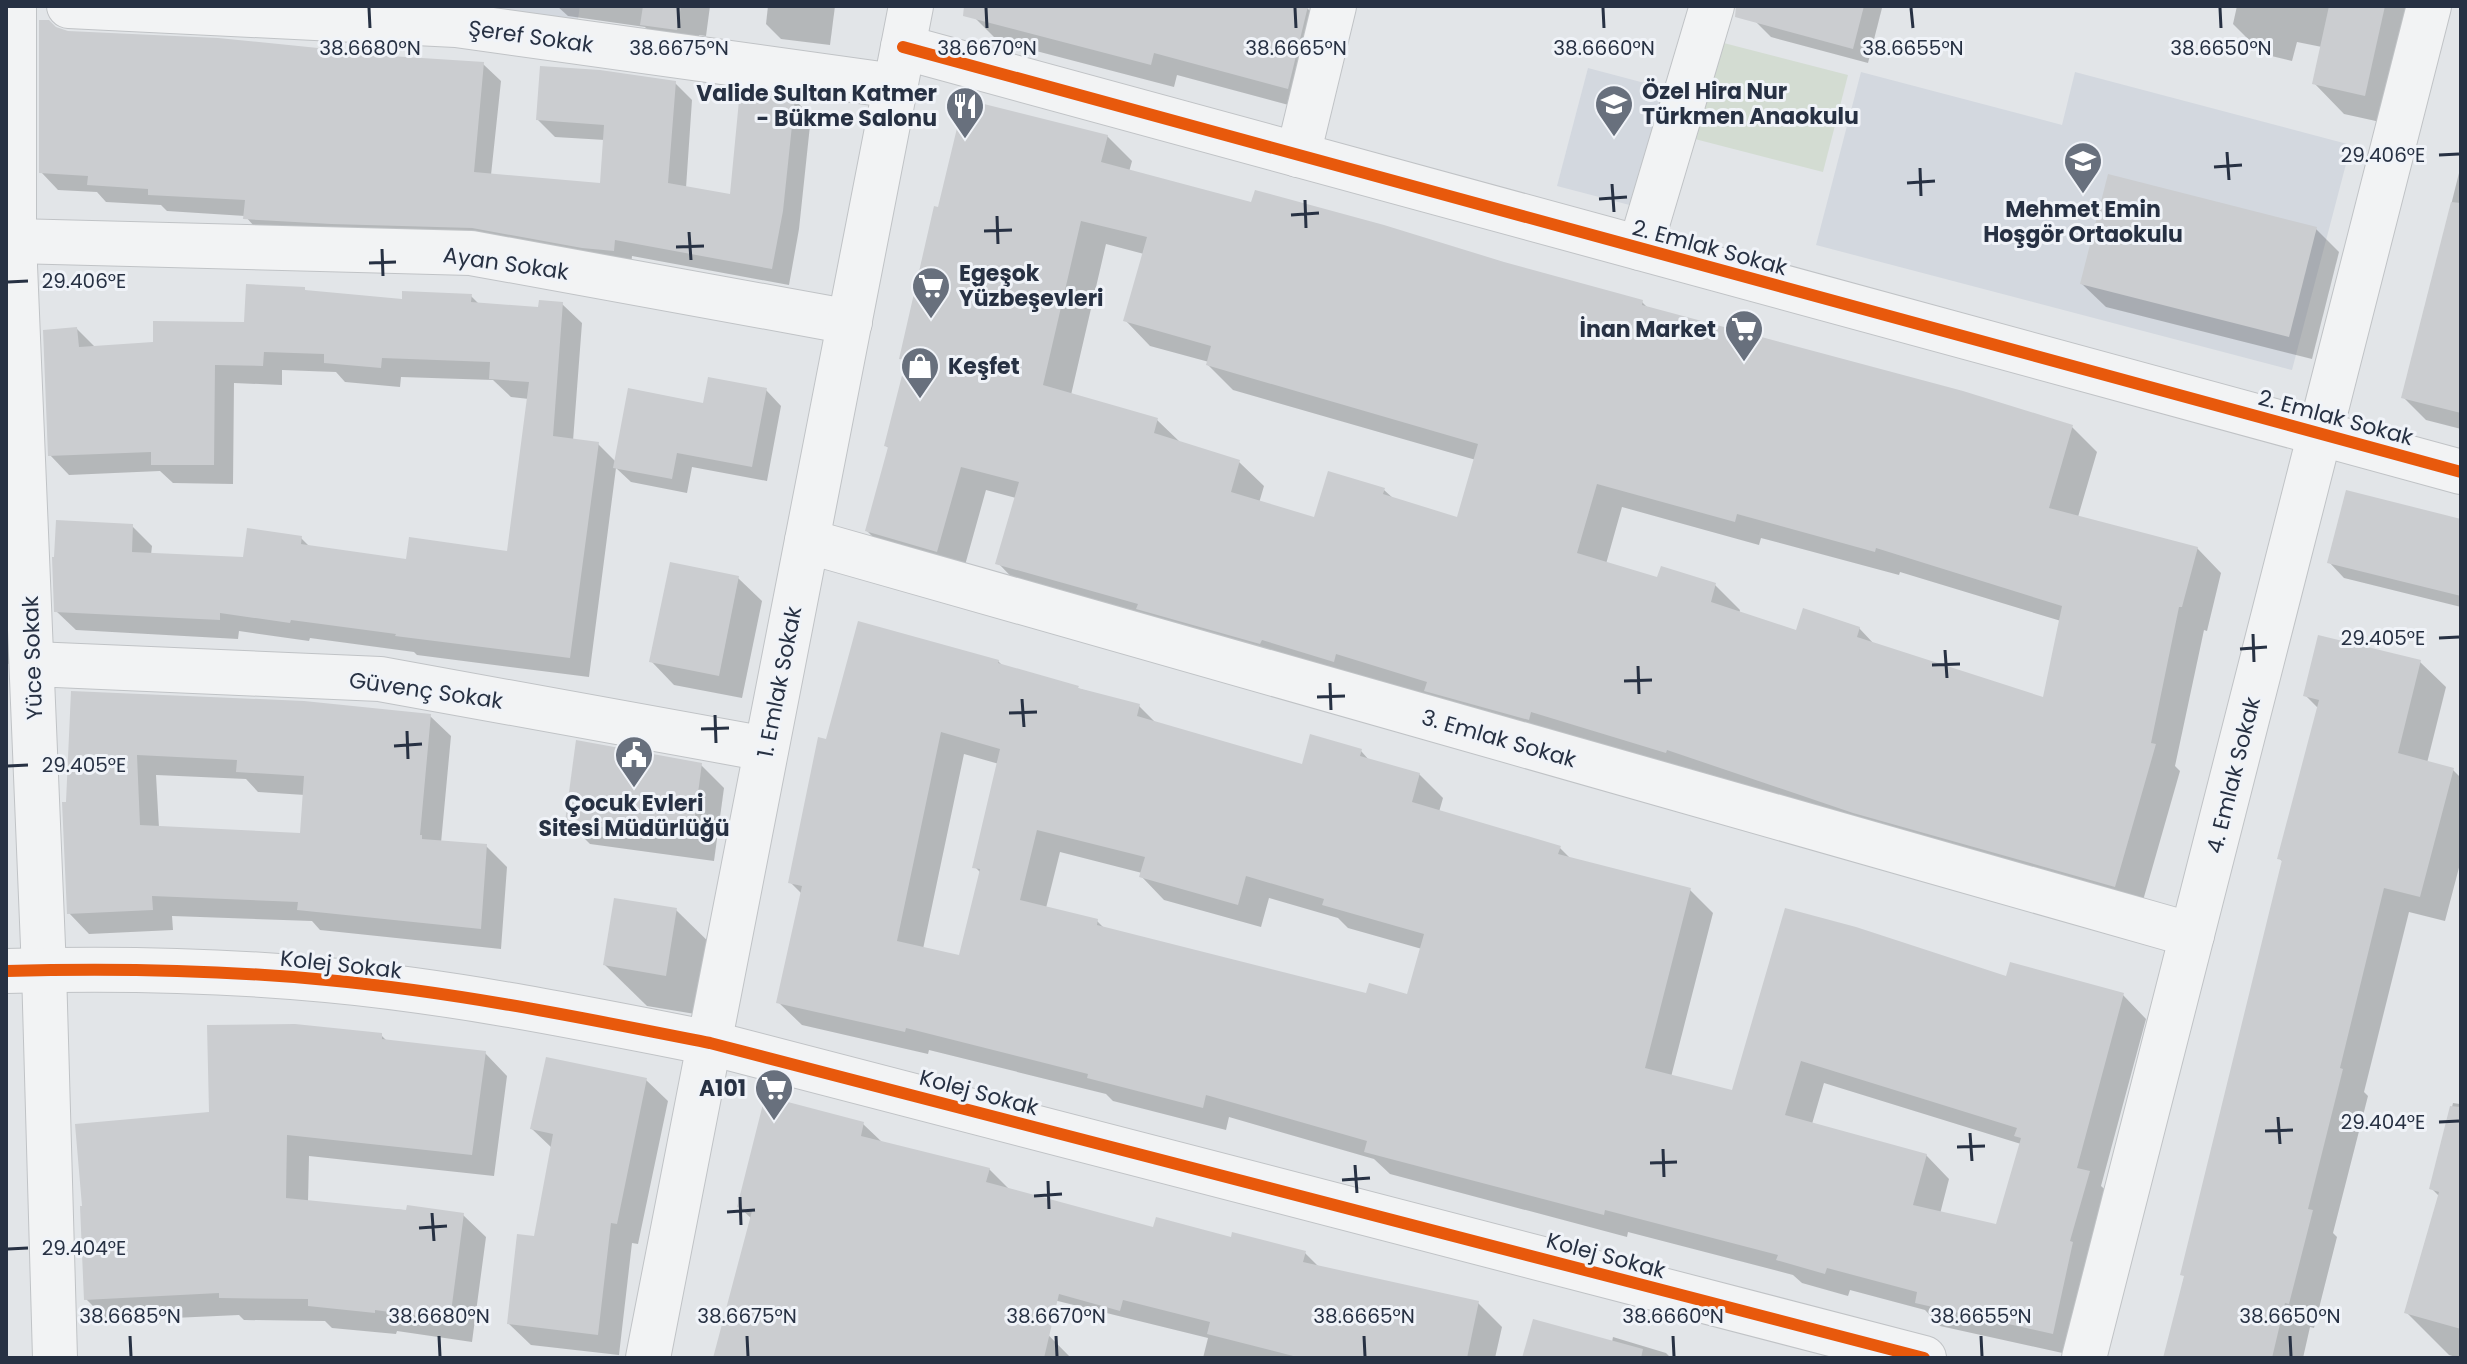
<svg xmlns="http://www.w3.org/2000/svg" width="2467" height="1364" font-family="Poppins,sans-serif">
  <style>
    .built { fill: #d3d8df }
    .green { fill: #d3dcd2 }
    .shadow { fill: #0003; fill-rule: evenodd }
    .building { fill: #cbcdd0; fill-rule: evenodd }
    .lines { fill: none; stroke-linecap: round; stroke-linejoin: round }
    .minor-casing { stroke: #c0c3c6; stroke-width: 46 }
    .minor { stroke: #f2f3f4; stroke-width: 44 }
    .cycleway-casing { stroke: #f0f3f8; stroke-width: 17 }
    .cycleway { stroke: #e8590c; stroke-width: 12 }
    .ticks { fill: none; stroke: #273143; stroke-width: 3 }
    .labels { text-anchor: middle; stroke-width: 6; stroke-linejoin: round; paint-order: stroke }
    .street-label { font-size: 22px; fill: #273143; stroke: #f0f3f8 }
    .poi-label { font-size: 22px; font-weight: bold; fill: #273143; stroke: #f0f3f8; text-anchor: start }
    .ticks-label { font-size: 20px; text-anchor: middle; fill: #273143; stroke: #f0f3f8; stroke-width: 6; stroke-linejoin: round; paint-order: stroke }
  </style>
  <rect width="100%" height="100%" fill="#e2e5e8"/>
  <g class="built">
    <path d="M488 6H580L576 32 486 25Z"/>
    <path d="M1588 68 1671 90 1641 208 1557 186Z"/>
    <path d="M1861 72 2062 125 2075 72 2351 145 2292 370 1816 245Z"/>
  </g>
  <path class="green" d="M1716 41 1848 75 1823 172 1691 138Z"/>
  <g class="shadow">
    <path d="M557 6H710L706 36 699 35 697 50 662 45 645 27 568 16Z"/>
    <path d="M768 6H835L830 45 781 39 766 24Z"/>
    <path d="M978 6H1300L1307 8 1330 31 1311 111 1177 75 1174 87 998 41 975 18Z"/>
    <path d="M1760 6H1880L1882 8 1868 63 1771 37 1756 22Z"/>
    <path d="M2237 6H2421L2394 125 2344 114 2314 83 2322 47 2297 42 2292 61 2263 54 2233 24Z"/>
    <path d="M55 29 67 33 483 64 501 81 491 175 602 186 605 140 555 137 538 120 675 83 692 100 686 188 731 196 794 99 811 116 799 229 789 285 632 256 631 267 262 235 245 216 167 211 161 205 106 202 97 192 58 190 41 172Z"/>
    <path d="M1107 136 1132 161 1129 172 1253 205 1503 264 1642 302 1649 309 2072 427 2097 452 2078 517 2197 548 2221 573 2207 631 2204 630 2175 766 2180 771 2140 911 1022 588 998 563 1016 498 986 490 962 576 892 556 867 531 890 449 886 446 907 364 901 358 939 209ZM1106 244 1144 254 1126 321 1150 346 1209 362 1208 365 1233 390 1476 460 1459 519 1394 499 1384 490 1315 520 1259 503 1264 486 1239 462 1181 443 1157 420 1071 395ZM1622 507 1759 545 1761 538 1899 575 1900 572 2061 621 2044 699 1875 645 1859 628 1797 633 1739 614 1740 610 1715 585 1659 580 1606 564Z"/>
    <path d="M2461 165V429L2426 420 2403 397Z"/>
    <path d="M2316 229 2339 252 2312 359 2106 307 2082 284Z"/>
    <path d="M304 289 307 292 404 301 471 296 480 305 540 309 562 304 582 323 573 441 598 444 616 462 704 406 766 390 781 406 767 481 692 467 687 493 631 482 616 468 589 677 417 655 414 652 310 638 309 641 239 631 238 639 76 630 56 611 132 526 152 546 151 555 245 559 301 538 311 548 407 561 508 553 529 399 511 397 493 380 401 377 400 387 345 382 336 372 282 370V385L234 383 233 484 173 483 160 471 69 475 50 455 77 329 96 348 155 344 246 324Z"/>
    <path d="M2461 522V607L2344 578 2329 562Z"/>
    <path d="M6 566 28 663 6 664Z"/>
    <path d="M738 578 762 601 742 698 674 685 651 661Z"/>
    <path d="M998 661 1004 667 1139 706 1157 724 1304 766 1361 751 1370 761 1419 774 1443 798 1439 812 1559 847 1571 859 1690 890 1713 913 1671 1077 1733 1092 1786 910 2007 979 2123 995 2146 1019 2101 1186 2112 1196 2076 1356 1940 1326 1925 1310 1850 1290 1848 1296 1802 1283 1793 1275 1628 1232 1627 1237 1390 1174 1374 1159 1229 1117 1226 1130 1113 1101 1106 1094 929 1050 928 1054 802 1025 778 1002 802 894 790 882 827 741ZM964 754 999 764 975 867 981 873 960 958 923 949ZM1060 852 1142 873 1141 876 1164 900 1261 927 1269 898 1338 918 1348 928 1422 949 1408 996H1367L1105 929 1097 921 1046 908ZM1824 1083 2021 1144 1998 1227 1940 1214 1949 1179 1926 1155 1812 1124Z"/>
    <path d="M2420 662 2446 687 2427 763 2453 770 2461 778V860L2445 921 2409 912 2364 1092 2368 1096 2333 1233 2337 1237 2314 1328 2310 1327 2303 1358H2165L2283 862 2279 858 2319 709 2305 695Z"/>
    <path d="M73 693 430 716 451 736 441 843 486 846 507 867 501 949 320 930 312 921 172 916 173 930 89 934 69 913 68 804ZM156 775 246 779 258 792 305 795 302 835 159 828Z"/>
    <path d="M701 765 724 788 714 861 590 844 567 821Z"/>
    <path d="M676 910 718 951 707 1016 647 1006 605 965Z"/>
    <path d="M381 1035 388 1042 485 1053 507 1076 494 1176 309 1156 308 1202 463 1215 486 1237 472 1342 397 1331 396 1334 332 1328 325 1321 244 1320 239 1315 108 1321 86 1299 211 1114Z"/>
    <path d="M646 1080 668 1101 638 1244 632 1243 619 1355 531 1345 509 1324 535 1238 552 1148 532 1129Z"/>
    <path d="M2461 1102V1358H2459L2449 1355 2406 1312 2440 1197 2432 1189 2453 1103 2460 1104Z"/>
    <path d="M863 1124 883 1143 989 1169 1010 1190 1155 1229 1232 1240 1305 1253 1320 1268 1478 1303 1502 1327 1495 1358H1203L1208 1338 1001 1287 1071 1358H720L752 1219 739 1207Z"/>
    <path d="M1613 1337 1666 1353 1671 1358H1524L1612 1342Z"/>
  </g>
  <g class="building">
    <path d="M643 6H681L677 30 640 25Z"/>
    <path d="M964 6H1308L1288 89 1154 53 1151 65 963 16Z"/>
    <path d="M1736 6H1864L1853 49 1735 17Z"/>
    <path d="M2329 6H2385L2365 96 2312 84Z"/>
    <path d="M39 20H49L56 27 68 31 218 38 328 49V52L484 62 474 172 600 183 604 125 536 120 540 66 600 70 676 81 668 183 730 194 740 90 795 97 783 211 772 269 615 240 614 251 582 248 472 228 331 224 243 219 245 200 148 195V189L87 185 88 176 39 173Z"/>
    <path d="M964 99 1108 135 1101 162 1251 202 1255 190 1384 225 1504 262 1643 300 1642 305 1963 391 2073 425 2049 508 2198 547 2182 607H2179L2151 743 2156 744 2115 887 1853 813 1667 750 1666 753 1531 712 1529 720 1424 691 1427 682 1336 654 1334 662 1262 640 1260 644 1136 609 1138 604 995 564 1019 482 961 467 937 552 865 531 888 447 884 446 906 360 899 359 934 206 938 207ZM1081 221 1147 237 1123 321 1211 346 1206 365 1478 444 1457 517 1383 494 1385 488 1328 471 1314 517 1231 492 1240 460 1154 433 1158 418 1043 385ZM1597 484 1735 522 1737 514 1875 552 1876 548 2062 606 2043 697 1857 637 1860 627 1803 608 1796 630 1711 602 1716 583 1661 566 1657 577 1577 553Z"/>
    <path d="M2108 174 2317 227 2289 337 2080 284Z"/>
    <path d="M2451 202 2461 203V413L2401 398Z"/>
    <path d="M246 284 305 287V290L402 299V291L472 294 471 302 538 307 539 300 563 302 553 436 599 442 570 658 395 636 396 634 291 620 290 623 220 613V620L54 612 52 557H54L56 520 133 524 132 552 243 557 247 528 302 536 301 544 406 559 409 537 507 551 529 382 489 379 490 362 382 358 381 368 324 363V354L264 352 263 366 215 365 214 465H151V452L48 456 43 330 77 327 79 347 153 342V321L244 322Z"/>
    <path d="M708 377 767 388 752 467 677 453 672 479 613 468 628 388 703 403Z"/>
    <path d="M2346 490 2461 519V596L2327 563Z"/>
    <path d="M670 562 739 576 719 676 649 662Z"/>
    <path d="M858 621 999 660 998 663 1079 686 1078 688 1140 704 1137 716 1302 764 1310 734 1362 749 1360 756 1420 773 1412 802 1561 846 1558 854 1691 888 1645 1068 1732 1090 1785 908 1856 927 2006 976 2010 962 2124 993 2077 1168 2090 1171 2070 1241 2073 1242 2053 1334 1915 1303 1917 1292 1827 1268 1825 1274 1776 1260 1778 1255 1605 1210 1604 1215 1364 1152 1367 1141 1206 1095 1203 1108 1087 1078 1088 1074 906 1028 905 1032 776 1003 802 886 788 883 818 737 826 739ZM941 732 1000 749 972 868 980 869 959 955 897 941ZM1037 830 1145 857 1139 877 1238 905 1246 876 1324 899 1322 905 1424 934 1407 994 1369 983 1366 993 1097 925 1098 919 1020 900ZM1801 1061 2017 1128 2014 1136 2021 1138 1996 1224 1913 1205 1927 1154 1785 1115Z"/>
    <path d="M2318 635 2421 660 2398 753 2454 768 2420 897 2384 888 2340 1068 2343 1069 2308 1209 2313 1210 2289 1304 2285 1303 2272 1358H2163L2184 1276 2180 1275 2282 860 2277 859 2319 700 2303 696Z"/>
    <path d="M71 691 304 701 431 714 420 835H422V839L487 844 481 929 297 910 298 902 152 896 153 910 67 914 62 802H66ZM137 755 237 760 236 772 304 776 300 833 140 825Z"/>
    <path d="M576 740 702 763 692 839 565 822Z"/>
    <path d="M614 898 677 908 666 976 603 965Z"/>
    <path d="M295 1024 382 1033V1039L486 1051 472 1155 287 1135 286 1198 406 1210 407 1205 464 1213 450 1320 375 1310V1313L308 1306V1299L219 1298V1293L84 1300 80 1206H82L75 1124 209 1112 207 1025Z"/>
    <path d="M546 1057 647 1078 617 1224 611 1223 598 1335 507 1324 517 1234 534 1236 553 1134 530 1129Z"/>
    <path d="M765 1096 864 1122 861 1136 990 1168 986 1182 1153 1227 1156 1217 1231 1237 1232 1232 1306 1251 1303 1262 1479 1301 1467 1358H1301L1207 1334 1210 1322 1123 1300 1120 1311 1059 1294 1044 1358H713L752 1211 737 1207Z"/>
    <path d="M2450 1106 2461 1107V1329L2404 1313 2439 1192 2429 1189Z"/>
    <path d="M1533 1319 1643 1349 1641 1358H1522Z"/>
  </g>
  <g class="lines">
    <defs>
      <g id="minor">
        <path d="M14 6V241L44 970 55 1358"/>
        <path d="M69 6 456 25 895 86"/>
        <path d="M903 47 2461 472"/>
        <path d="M1298 155 1334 6"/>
        <path d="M14 241 471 253 850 322"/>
        <path d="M1640 248 1712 6"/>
        <path d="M807 541 2192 935"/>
        <path d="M33 664 380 679 766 749"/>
        <path d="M6 971C112 968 221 970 327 980 456 992 583 1018 710 1043L1924 1358"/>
        <path d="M648 1358 911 6"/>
        <path d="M2084 1358 2429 6"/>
      </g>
    </defs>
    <use href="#minor" class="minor-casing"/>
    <use href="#minor" class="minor"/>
    <defs>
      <g id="cycleway">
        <path d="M903 47 2461 472"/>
        <path d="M6 971C112 968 221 970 327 980 456 992 583 1018 710 1043L1924 1358"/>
      </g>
    </defs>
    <use href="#cycleway" class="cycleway-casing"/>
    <use href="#cycleway" class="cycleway"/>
  </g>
  <path class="ticks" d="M369 8 370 28M678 8 679 28M986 8 987 28M1295 8 1296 28M1603 8 1604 28M1911 8 1913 28M2220 8 2221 28M2227 152 2229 180M2439 155 2459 154M2214 167 2242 165M1920 168 1921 196M1907 183 1935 181M1612 184 1614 212M1599 199 1627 197M1305 200 1306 228M1291 215 1319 213M997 216 998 244M984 231 1012 230M689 232 691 260M676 247 704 246M382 249 383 276M369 263 396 262M8 282 28 281M2253 634 2254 662M2439 638 2459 637M2240 649 2267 647M1945 650 1947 678M1932 665 1960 664M1638 666 1639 694M1624 681 1652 680M1330 683 1331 710M1317 697 1345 696M1022 699 1024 727M1009 713 1037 712M715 715 716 743M701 729 729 728M407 731 408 759M394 746 422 744M8 766 28 765M2278 1117 2280 1144M2439 1122 2459 1121M2265 1131 2293 1130M1970 1133 1972 1161M1957 1147 1985 1146M1663 1149 1664 1177M1650 1163 1677 1162M1355 1165 1357 1193M1342 1180 1370 1178M1048 1181 1049 1209M1034 1196 1062 1194M740 1197 741 1225M727 1212 755 1210M432 1213 434 1241M419 1228 447 1226M8 1249 28 1248M130 1336 131 1356M439 1336 440 1356M747 1336 748 1356M1056 1336 1057 1356M1364 1336 1365 1356M1673 1336 1674 1356M1981 1336 1982 1356M2290 1336 2291 1356"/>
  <defs>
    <symbol id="school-pin" viewBox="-11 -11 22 30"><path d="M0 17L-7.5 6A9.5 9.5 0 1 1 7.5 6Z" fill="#68707d" stroke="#f0f3f8"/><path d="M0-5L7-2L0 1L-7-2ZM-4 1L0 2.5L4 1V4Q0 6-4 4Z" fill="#fff"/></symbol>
    <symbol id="restaurant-pin" viewBox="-11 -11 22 30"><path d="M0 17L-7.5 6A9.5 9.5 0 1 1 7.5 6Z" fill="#68707d" stroke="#f0f3f8"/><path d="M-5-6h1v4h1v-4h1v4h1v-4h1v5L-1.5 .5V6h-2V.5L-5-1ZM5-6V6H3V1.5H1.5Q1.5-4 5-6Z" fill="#fff"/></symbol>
    <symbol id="supermarket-pin" viewBox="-11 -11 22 30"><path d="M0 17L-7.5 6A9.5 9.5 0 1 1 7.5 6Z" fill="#68707d" stroke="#f0f3f8"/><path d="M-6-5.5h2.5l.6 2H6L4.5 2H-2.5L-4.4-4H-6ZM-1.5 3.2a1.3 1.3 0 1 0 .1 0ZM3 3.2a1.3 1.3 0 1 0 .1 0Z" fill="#fff"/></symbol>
    <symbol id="shop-pin" viewBox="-11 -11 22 30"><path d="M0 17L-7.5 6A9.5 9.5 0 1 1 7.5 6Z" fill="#68707d" stroke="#f0f3f8"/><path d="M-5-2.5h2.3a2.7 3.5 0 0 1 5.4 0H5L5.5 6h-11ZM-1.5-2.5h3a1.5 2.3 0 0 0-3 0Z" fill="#fff"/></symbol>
    <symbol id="civic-pin" viewBox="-11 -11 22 30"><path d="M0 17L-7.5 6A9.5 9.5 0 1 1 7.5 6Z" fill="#68707d" stroke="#f0f3f8"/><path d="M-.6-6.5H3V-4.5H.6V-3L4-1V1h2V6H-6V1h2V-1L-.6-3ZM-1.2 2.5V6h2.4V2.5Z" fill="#fff"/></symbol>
  </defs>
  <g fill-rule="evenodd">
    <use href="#school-pin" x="1592" y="82" width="44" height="60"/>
    <use href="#restaurant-pin" x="943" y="84" width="44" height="60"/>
    <use href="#school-pin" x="2061" y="139" width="44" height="60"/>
    <use href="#supermarket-pin" x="909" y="264" width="44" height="60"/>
    <use href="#supermarket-pin" x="1722" y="307" width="44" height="60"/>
    <use href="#shop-pin" x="898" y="344" width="44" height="60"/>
    <use href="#civic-pin" x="612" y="733" width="44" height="60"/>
    <use href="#supermarket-pin" x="752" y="1066" width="44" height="60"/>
  </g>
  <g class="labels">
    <g class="street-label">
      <text transform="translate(531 36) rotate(8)" y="8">Şeref Sokak</text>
      <text transform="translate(1710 247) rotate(15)" y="8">2. Emlak Sokak</text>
      <text transform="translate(506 263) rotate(8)" y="8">Ayan Sokak</text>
      <text transform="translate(2336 417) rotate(15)" y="8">2. Emlak Sokak</text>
      <text transform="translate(32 658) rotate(-92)" y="8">Yüce Sokak</text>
      <text transform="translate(779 682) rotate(-79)" y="8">1. Emlak Sokak</text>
      <text transform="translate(426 690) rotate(8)" y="8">Güvenç Sokak</text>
      <text transform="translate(1499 738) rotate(16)" y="8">3. Emlak Sokak</text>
      <text transform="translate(2233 775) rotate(-76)" y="8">4. Emlak Sokak</text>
      <text transform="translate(341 964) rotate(6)" y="8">Kolej Sokak</text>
      <text transform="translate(979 1092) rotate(15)" y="8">Kolej Sokak</text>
      <text transform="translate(1606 1255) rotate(15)" y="8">Kolej Sokak</text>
    </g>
    <g class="poi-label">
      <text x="1642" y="99">Özel Hira Nur<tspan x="1642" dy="25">Türkmen Anaokulu</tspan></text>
      <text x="937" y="101" text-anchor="end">Valide Sultan Katmer<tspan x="937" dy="25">- Bükme Salonu</tspan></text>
      <text x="2083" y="217" text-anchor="middle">Mehmet Emin<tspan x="2083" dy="25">Hoşgör Ortaokulu</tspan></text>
      <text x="959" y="281">Egeşok<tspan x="959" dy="25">Yüzbeşevleri</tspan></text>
      <text x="1716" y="337" text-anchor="end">İnan Market</text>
      <text x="948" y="374">Keşfet</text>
      <text x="634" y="811" text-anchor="middle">Çocuk Evleri<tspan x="634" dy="25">Sitesi Müdürlüğü</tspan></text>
      <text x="746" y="1096" text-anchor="end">A101</text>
    </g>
  </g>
  <g class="ticks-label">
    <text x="370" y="55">38.6680°N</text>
    <text x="679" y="55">38.6675°N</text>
    <text x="987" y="55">38.6670°N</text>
    <text x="1296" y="55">38.6665°N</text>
    <text x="1604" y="55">38.6660°N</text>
    <text x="1913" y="55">38.6655°N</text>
    <text x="2221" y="55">38.6650°N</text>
    <text x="2383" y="162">29.406°E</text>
    <text x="84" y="288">29.406°E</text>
    <text x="2383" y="645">29.405°E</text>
    <text x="84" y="772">29.405°E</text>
    <text x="2383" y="1129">29.404°E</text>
    <text x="84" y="1255">29.404°E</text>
    <text x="130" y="1323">38.6685°N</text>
    <text x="439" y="1323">38.6680°N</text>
    <text x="747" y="1323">38.6675°N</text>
    <text x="1056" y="1323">38.6670°N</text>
    <text x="1364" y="1323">38.6665°N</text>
    <text x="1673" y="1323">38.6660°N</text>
    <text x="1981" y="1323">38.6655°N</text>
    <text x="2290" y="1323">38.6650°N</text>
  </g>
  <rect width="2467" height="1364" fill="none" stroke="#273143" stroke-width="16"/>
</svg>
